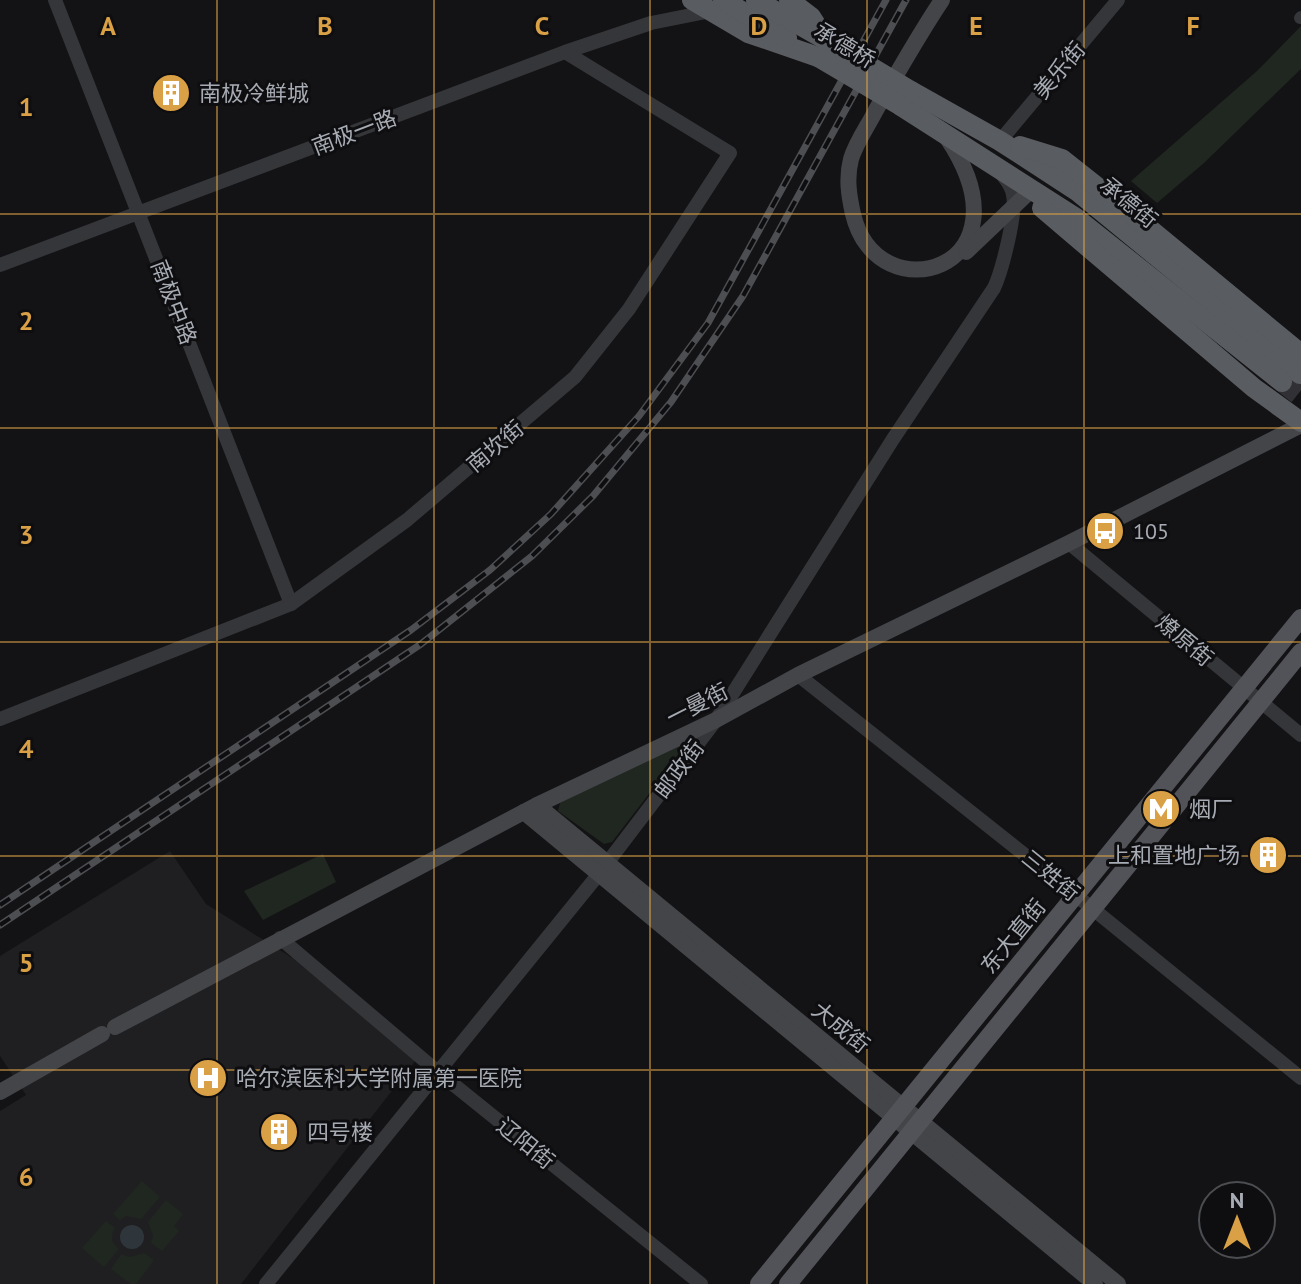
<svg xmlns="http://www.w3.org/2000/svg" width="1301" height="1284" font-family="'PT Sans','Noto Sans SC',sans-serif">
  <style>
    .built { fill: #1f1f21 }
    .green { fill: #202620 }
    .water { fill: #2e363c }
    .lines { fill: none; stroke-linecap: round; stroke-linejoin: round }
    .trunk-tunnel { stroke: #313135; stroke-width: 20; stroke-dasharray: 20 10; stroke-linecap: butt }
    .minor { stroke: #353639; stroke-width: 12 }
    .tertiary { stroke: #353639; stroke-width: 14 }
    .secondary { stroke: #434549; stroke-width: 16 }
    .primary { stroke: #515358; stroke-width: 18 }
    .trunk { stroke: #595c60; stroke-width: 20 }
    .rail-casing { stroke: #4c4e52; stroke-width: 7 }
    .rail { stroke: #0e0e10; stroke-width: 4; stroke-dasharray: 12; stroke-linecap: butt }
    .trunk-bridge { stroke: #595c60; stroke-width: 20 }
    .grid { fill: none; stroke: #daa046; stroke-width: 2; stroke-opacity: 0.55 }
    .labels { text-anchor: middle; stroke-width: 6; stroke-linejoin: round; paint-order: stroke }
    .street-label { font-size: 22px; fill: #a7abb3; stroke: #0e0e10 }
    .poi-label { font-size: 22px; fill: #a7abb3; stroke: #0e0e10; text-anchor: start }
    .grid-label { font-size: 26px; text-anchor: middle; font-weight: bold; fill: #daa046; stroke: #0e0e10; stroke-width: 6; stroke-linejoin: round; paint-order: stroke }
  </style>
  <rect width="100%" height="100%" fill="#131315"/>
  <path class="built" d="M170 851 206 904 294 959 416 1060 241 1284H0V1111L26 1095 0 1056V956Z"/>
  <g class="green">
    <path d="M1301 26V69L1204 163 1157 203 1131 181 1257 71Z"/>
    <path d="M683 738 688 743 612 842 604 844 558 811 560 803Z"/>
    <path d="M323 854 336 882 263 920 244 891Z"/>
    <path d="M142 1181 160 1197 141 1219 126 1216 120 1220 113 1214Z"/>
    <path d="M166 1200 183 1214 174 1226 179 1231 162 1251 151 1243 153 1236 148 1222Z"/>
    <path d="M106 1221 115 1228C110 1238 111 1242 119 1249L104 1267 82 1248Z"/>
    <path d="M144 1253 154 1260 136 1284H131L111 1269 121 1254 129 1257Z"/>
  </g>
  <circle class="water" cx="132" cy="1237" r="12"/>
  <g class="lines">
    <path class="trunk-tunnel" d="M1282 382 1301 397"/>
    <path class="minor" d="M1300 18 1301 17"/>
    <g class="tertiary">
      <path d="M55 0 291 604"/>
      <path d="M1000 141 1118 0"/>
      <path d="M0 265 565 52 651 23 711 11"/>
      <path d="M1069 543 1301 735"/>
      <path d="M798 675 1093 909 1301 1078"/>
      <path d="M0 719 291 604 407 520 575 377 629 309 730 153 565 52"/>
      <path d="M280 938 438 1072 701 1284"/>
      <path d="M266 1284 598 875 716 720 893 439 994 288C1002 271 1017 212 1013 195 1012 186 1006 180 1001 173"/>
    </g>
    <g class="secondary">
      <path d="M942 0C918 36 897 73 876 110 868 126 856 142 851 159 846 178 849 196 853 214 877 316 1036 270 947 138"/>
      <path d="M966 252 1027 194"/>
      <path d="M537 805 1118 1284"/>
      <path d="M524 812 1095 1284"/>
      <path d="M115 1027 537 805 716 720 798 675 1069 543 1301 425"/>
      <path d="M0 1092 102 1034"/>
    </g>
    <g class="primary">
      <path d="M759 1284 1301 618"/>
      <path d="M788 1284 1301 652"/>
    </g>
    <g class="trunk">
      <path d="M692 0 748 33 818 57"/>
      <path d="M723 0 787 38"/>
      <path d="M756 0 826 40"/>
      <path d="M789 0 811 17 820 31"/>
      <path d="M911 91 1000 141 1077 191 1300 374"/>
      <path d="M901 106 1076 218 1282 382"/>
      <path d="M1020 146 1062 159 1134 216 1301 354"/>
      <path d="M1042 208 1254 388 1301 422"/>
    </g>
    <defs>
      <g id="rail">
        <path d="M0 905 411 630 490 570 551 514 639 416 708 323 886 0"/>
        <path d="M0 925 421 644 532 556 593 496 671 402 743 296 906 0"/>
      </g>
    </defs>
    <use href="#rail" class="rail-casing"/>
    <use href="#rail" class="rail"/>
    <g class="trunk-bridge">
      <path d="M826 40 911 91"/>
      <path d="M818 57 901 106"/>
    </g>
  </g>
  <path class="grid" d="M217 0V1284M434 0V1284M650 0V1284M867 0V1284M1084 0V1284M0 214H1301M0 428H1301M0 642H1301M0 856H1301M0 1070H1301"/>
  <defs>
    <symbol id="building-disc" viewBox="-11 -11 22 22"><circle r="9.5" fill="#daa046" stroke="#0e0e10"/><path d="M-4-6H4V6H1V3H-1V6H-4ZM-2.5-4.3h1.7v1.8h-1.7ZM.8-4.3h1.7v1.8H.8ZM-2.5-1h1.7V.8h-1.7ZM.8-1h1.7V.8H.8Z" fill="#fff"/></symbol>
    <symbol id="bus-disc" viewBox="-11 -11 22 22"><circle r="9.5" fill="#daa046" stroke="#0e0e10"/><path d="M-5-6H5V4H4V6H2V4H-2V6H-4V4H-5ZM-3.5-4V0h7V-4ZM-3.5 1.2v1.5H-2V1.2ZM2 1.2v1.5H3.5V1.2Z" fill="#fff"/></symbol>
    <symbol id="metro-disc" viewBox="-11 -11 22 22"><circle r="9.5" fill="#daa046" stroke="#0e0e10"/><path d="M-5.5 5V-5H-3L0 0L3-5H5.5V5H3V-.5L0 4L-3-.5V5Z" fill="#fff"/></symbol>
    <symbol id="hospital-disc" viewBox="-11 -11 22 22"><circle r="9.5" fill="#daa046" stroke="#0e0e10"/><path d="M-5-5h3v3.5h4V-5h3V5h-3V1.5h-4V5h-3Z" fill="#fff"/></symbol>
  </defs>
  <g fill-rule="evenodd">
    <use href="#building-disc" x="149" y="71" width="44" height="44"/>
    <use href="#bus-disc" x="1083" y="509" width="44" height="44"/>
    <use href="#metro-disc" x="1139" y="787" width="44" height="44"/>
    <use href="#building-disc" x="1246" y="833" width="44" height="44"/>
    <use href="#hospital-disc" x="186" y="1056" width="44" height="44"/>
    <use href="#building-disc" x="257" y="1110" width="44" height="44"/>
  </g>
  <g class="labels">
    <g class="street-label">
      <text transform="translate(845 45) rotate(31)" y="8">承德桥</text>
      <text transform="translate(1059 70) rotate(-50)" y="8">美乐街</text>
      <text transform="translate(354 132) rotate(-21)" y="8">南极一路</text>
      <text transform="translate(1129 202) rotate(39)" y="8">承德街</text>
      <text transform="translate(174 302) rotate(69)" y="8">南极中路</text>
      <text transform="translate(495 446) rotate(-40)" y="8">南坎街</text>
      <text transform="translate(1185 640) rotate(40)" y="8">燎原街</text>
      <text transform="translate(697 704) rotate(-27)" y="8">一曼街</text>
      <text transform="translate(679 769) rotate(-53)" y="8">邮政街</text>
      <text transform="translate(1051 875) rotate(39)" y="8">三姓街</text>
      <text transform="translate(1013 936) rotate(-51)" y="8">东大直街</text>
      <text transform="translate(841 1027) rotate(39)" y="8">大成街</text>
      <text transform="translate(526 1143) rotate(39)" y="8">辽阳街</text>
    </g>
    <g class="poi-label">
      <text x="199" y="101">南极冷鲜城</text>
      <text x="1133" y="539">105</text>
      <text x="1189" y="817">烟厂</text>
      <text x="1240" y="863" text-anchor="end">上和置地广场</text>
      <text x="236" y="1086">哈尔滨医科大学附属第一医院</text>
      <text x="307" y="1140">四号楼</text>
    </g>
  </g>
  <g class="grid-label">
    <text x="108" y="35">A</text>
    <text x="325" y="35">B</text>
    <text x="542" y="35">C</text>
    <text x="759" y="35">D</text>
    <text x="976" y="35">E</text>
    <text x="1193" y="35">F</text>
    <text x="26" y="116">1</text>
    <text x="26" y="330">2</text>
    <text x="26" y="544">3</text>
    <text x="26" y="758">4</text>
    <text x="26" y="972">5</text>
    <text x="26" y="1186">6</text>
  </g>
  <g transform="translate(1237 1220)"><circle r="38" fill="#0e0e10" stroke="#4b4d51" stroke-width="2"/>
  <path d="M0-6L14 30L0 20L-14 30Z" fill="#daa046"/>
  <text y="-12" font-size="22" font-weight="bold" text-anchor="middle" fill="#a7abb3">N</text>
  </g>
</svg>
